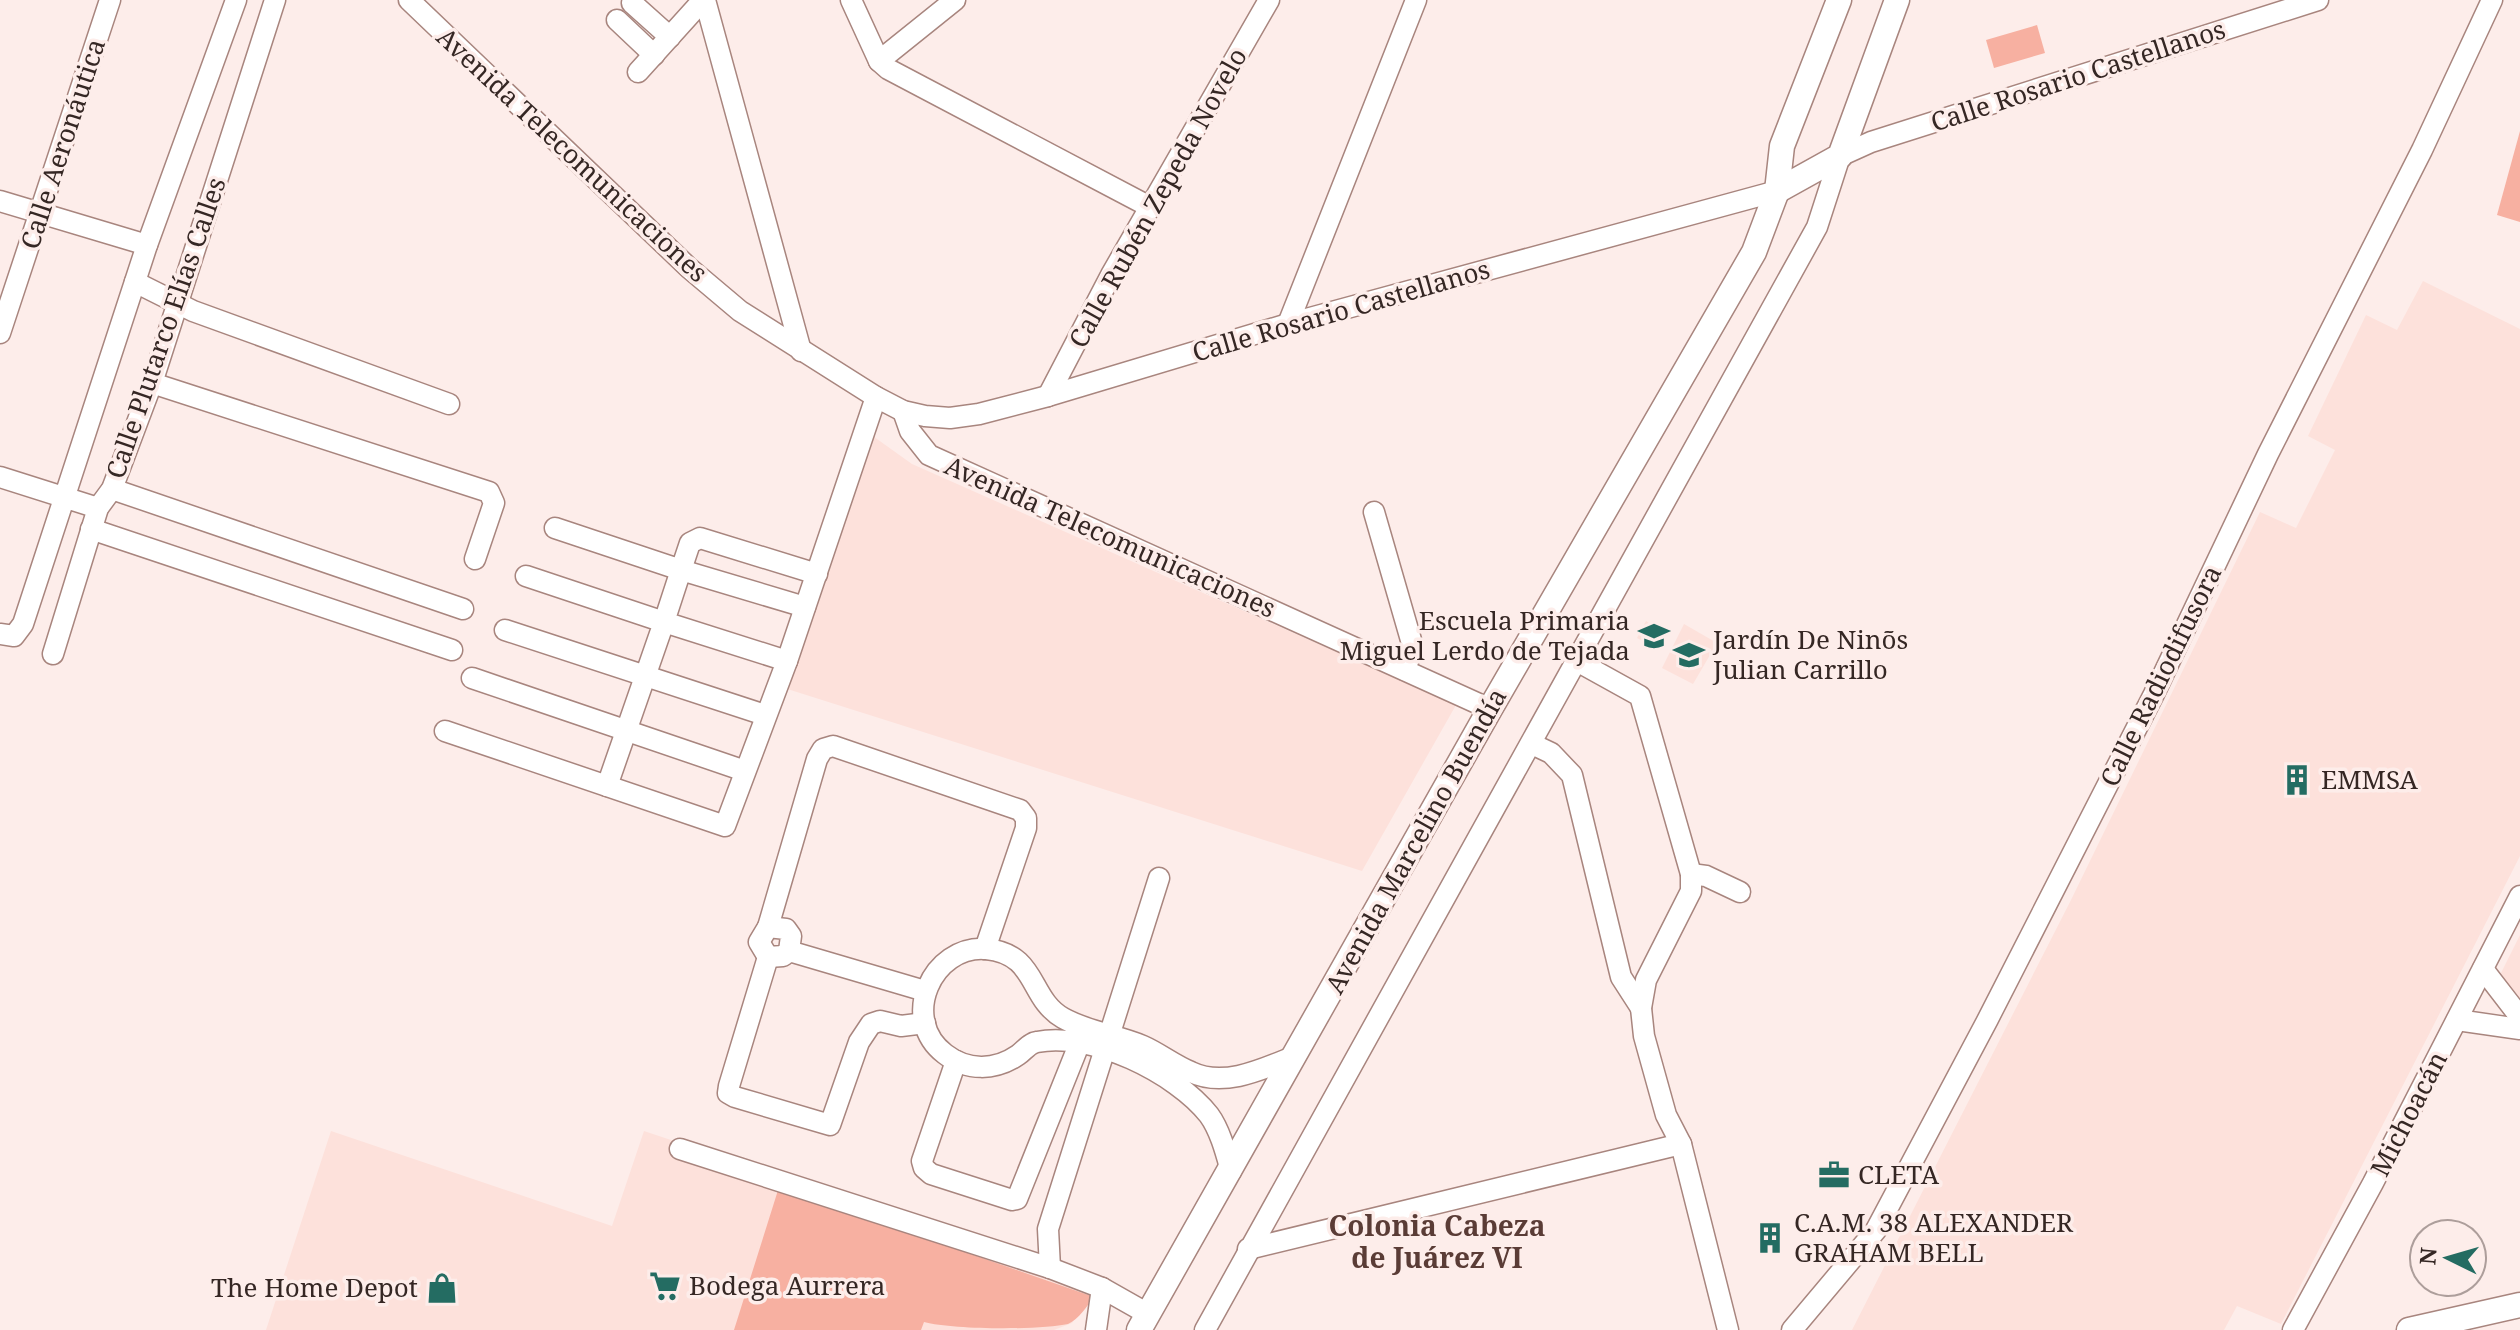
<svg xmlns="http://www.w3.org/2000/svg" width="2520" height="1330" font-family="'Noto Serif',serif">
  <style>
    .built { fill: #fde1db }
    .green { fill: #f7b0a1 }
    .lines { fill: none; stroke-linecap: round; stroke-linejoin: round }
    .minor-casing { stroke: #a8857e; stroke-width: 23 }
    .major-casing { stroke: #a8857e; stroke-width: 27 }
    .minor { stroke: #fff; stroke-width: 20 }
    .major { stroke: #fff; stroke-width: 24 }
    .labels { text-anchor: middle; stroke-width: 7; stroke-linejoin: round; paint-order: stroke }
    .street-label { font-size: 26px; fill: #352724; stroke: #fdedea }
    .poi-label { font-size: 26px; fill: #352724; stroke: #fdedea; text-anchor: start }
    .neighbourhood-label { font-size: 28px; font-weight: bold; fill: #5a3c36; stroke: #fdedea }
  </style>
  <rect width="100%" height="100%" fill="#fdedea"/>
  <g class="built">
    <path d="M2423 281 2520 329V856L2281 1324 2237 1306 2224 1330H1852L2070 902 2260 512 2296 528 2335 450 2308 436 2366 315 2397 330Z"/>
    <path d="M870 434 912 464 1456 705 1362 871 781 687Z"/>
    <path d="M1646 621 1665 634 1657 649 1637 638Z"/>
    <path d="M1684 624 1717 643 1693 684 1662 668Z"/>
    <path d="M2520 935V1010L2501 973Z"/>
    <path d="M331 1131 612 1226 644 1131 1100 1283 1072 1323 1054 1330H266Z"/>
  </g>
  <g class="green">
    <path d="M2037 25 2045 53 1994 68 1986 40Z"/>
    <path d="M2520 131V222L2497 215Z"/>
    <path d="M779 1187 1094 1297C1087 1306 1079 1319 1068 1324 1041 1330 954 1330 924 1322L921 1330H734Z"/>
  </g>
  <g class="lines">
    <defs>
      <g id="minor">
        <path d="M409 0 689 268 740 311 876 397 903 411 925 416 950 418 979 414 1048 396 1288 324 1777 191"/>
        <path d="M705 0 801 351"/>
        <path d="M851 0 879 61 888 69 1150 207"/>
        <path d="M632 3 670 37"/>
        <path d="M617 20 654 55"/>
        <path d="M879 61 955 0"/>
        <path d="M638 72 703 0"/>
        <path d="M0 201 147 245"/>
        <path d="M135 282 193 311 449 404"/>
        <path d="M1288 324 1416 0"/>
        <path d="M0 333 110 0"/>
        <path d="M152 383 489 492 494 503 475 559"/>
        <path d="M1048 396 1111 275 1269 0"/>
        <path d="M903 411 910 431 929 455 1490 709"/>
        <path d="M0 477 98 508"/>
        <path d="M112 489 463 609"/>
        <path d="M1374 512 1413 647 1405 670"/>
        <path d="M555 528 681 570 690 543 700 538 817 574"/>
        <path d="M91 529 452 650"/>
        <path d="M526 576 664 622 607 786"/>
        <path d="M505 630 765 715"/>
        <path d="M0 634 14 636 23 624 147 245 236 0"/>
        <path d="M53 654 98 508 112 489 152 383 275 0"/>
        <path d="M1575 660 1640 696 1691 874V891L1646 980 1641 1008 1644 1036 1666 1115 1681 1144 1728 1330"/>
        <path d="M787 661 876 397"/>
        <path d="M472 678 745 771"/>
        <path d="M445 731 725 826 787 661 664 622 681 570 805 607"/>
        <path d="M1532 744 1551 753 1572 775 1621 977 1641 1008"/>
        <path d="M1691 874 1706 876 1740 892"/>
        <path d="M768 927 817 759 823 749 833 746 1020 810 1026 818V828L985 949"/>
        <path d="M789 951 791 936 786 929 768 927 759 942 768 957 783 956 789 951 925 991"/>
        <path d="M768 957 729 1086 728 1093 735 1097 830 1125 859 1042 871 1024 880 1021 901 1026 925 1023"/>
        <path d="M2483 969 2520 1017"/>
        <path d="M2457 1020 2520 1029"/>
        <path d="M956 1061 922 1161 924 1168 931 1174 1012 1200 1017 1199 1080 1042"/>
        <path d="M680 1149 1050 1268 1102 1288 1148 1314"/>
        <path d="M1231 1171C1226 1153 1220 1130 1209 1115 1176 1073 1091 1031 1037 1042 1029 1043 1024 1051 1018 1055 995 1071 967 1071 945 1054 899 1019 932 945 986 949 1038 954 1028 998 1063 1018 1088 1032 1117 1035 1143 1046 1159 1053 1174 1065 1191 1072 1224 1088 1263 1069 1295 1056"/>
        <path d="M1248 1249 1681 1144"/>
        <path d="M1050 1268 1048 1229 1159 878"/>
        <path d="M1096 1330 1102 1288"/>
        <path d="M1205 1330 1817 227 1840 156 1871 142 2318 0"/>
        <path d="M1792 1330 1876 1230 1988 1019 2154 694 2268 454 2422 150 2492 0"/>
        <path d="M2293 1330 2373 1183 2520 896"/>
      </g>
      <g id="major">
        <path d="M1777 191 1840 156 1897 0"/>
        <path d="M1139 1330 1490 709 1754 252 1777 191 1782 146 1839 0"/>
        <path d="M2409 1330 2520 1305"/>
      </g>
    </defs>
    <use href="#minor" class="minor-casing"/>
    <use href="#major" class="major-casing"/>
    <use href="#minor" class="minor"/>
    <use href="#major" class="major"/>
  </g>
  <defs>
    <symbol id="school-bare" viewBox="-9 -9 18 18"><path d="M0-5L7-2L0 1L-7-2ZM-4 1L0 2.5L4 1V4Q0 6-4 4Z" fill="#246c62" stroke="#fdedea" stroke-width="2.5" paint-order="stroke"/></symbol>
    <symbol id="building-bare" viewBox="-9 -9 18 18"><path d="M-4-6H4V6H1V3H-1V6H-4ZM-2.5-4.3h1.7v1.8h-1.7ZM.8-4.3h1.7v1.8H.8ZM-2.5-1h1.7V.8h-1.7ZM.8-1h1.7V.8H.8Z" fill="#246c62" stroke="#fdedea" stroke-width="2.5" paint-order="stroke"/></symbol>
    <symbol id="office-bare" viewBox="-9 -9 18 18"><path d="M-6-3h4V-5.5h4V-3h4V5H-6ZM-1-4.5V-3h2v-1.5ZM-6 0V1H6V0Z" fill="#246c62" stroke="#fdedea" stroke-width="2.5" paint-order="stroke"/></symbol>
    <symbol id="supermarket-bare" viewBox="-9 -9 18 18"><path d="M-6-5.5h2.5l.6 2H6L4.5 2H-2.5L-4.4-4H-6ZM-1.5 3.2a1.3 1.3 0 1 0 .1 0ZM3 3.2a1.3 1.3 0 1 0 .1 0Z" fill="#246c62" stroke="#fdedea" stroke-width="2.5" paint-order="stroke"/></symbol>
    <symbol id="shop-bare" viewBox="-9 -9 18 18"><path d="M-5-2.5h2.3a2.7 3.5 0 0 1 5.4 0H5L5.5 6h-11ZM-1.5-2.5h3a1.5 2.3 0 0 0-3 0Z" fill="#246c62" stroke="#fdedea" stroke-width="2.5" paint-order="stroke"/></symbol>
  </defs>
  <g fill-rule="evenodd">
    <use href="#school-bare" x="1632" y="614" width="44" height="44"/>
    <use href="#school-bare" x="1667" y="633" width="44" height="44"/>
    <use href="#building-bare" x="2275" y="758" width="44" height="44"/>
    <use href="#office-bare" x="1812" y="1153" width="44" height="44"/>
    <use href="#building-bare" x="1748" y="1216" width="44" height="44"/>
    <use href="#supermarket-bare" x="643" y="1264" width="44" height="44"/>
    <use href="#shop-bare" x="420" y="1266" width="44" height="44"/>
  </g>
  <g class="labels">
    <g class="street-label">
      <text transform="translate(2078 76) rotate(-18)" y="9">Calle Rosario Castellanos</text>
      <text transform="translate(63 144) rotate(-72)" y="9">Calle Aeronáutica</text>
      <text transform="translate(572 155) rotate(43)" y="9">Avenida Telecomunicaciones</text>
      <text transform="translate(1158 198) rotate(-61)" y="9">Calle Rubén Zepeda Novelo</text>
      <text transform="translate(1341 311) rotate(-16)" y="9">Calle Rosario Castellanos</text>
      <text transform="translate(166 328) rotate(-71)" y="9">Calle Plutarco Elías Calles</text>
      <text transform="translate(1110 537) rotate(24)" y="9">Avenida Telecomunicaciones</text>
      <text transform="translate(2161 676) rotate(-64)" y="9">Calle Radiodifusora</text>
      <text transform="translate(1416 841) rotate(-61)" y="9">Avenida Marcelino Buendía</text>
      <text transform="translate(2409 1114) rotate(-63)" y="9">Michoacán</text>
    </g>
    <g class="poi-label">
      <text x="1630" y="630" text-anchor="end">Escuela Primaria<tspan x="1630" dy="30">Miguel Lerdo de Tejada</tspan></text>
      <text x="1713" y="649">Jardín De Ninõs<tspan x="1713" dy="30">Julian Carrillo</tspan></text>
      <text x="2321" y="789">EMMSA</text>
      <text x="1858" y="1184">CLETA</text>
      <text x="1794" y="1232">C.A.M. 38 ALEXANDER<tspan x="1794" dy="30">GRAHAM BELL</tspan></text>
      <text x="689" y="1295">Bodega Aurrera</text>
      <text x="418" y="1297" text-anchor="end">The Home Depot</text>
    </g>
    <g class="neighbourhood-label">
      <text x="1437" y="1236">Colonia Cabeza<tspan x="1437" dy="32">de Juárez VI</tspan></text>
    </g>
  </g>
  <g transform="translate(2448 1258) rotate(275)"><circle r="38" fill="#fdedea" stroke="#ad9e9b" stroke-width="2"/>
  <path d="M0-6L14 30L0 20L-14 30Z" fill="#246c62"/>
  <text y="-12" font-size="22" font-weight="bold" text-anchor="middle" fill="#352724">N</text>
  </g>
</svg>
